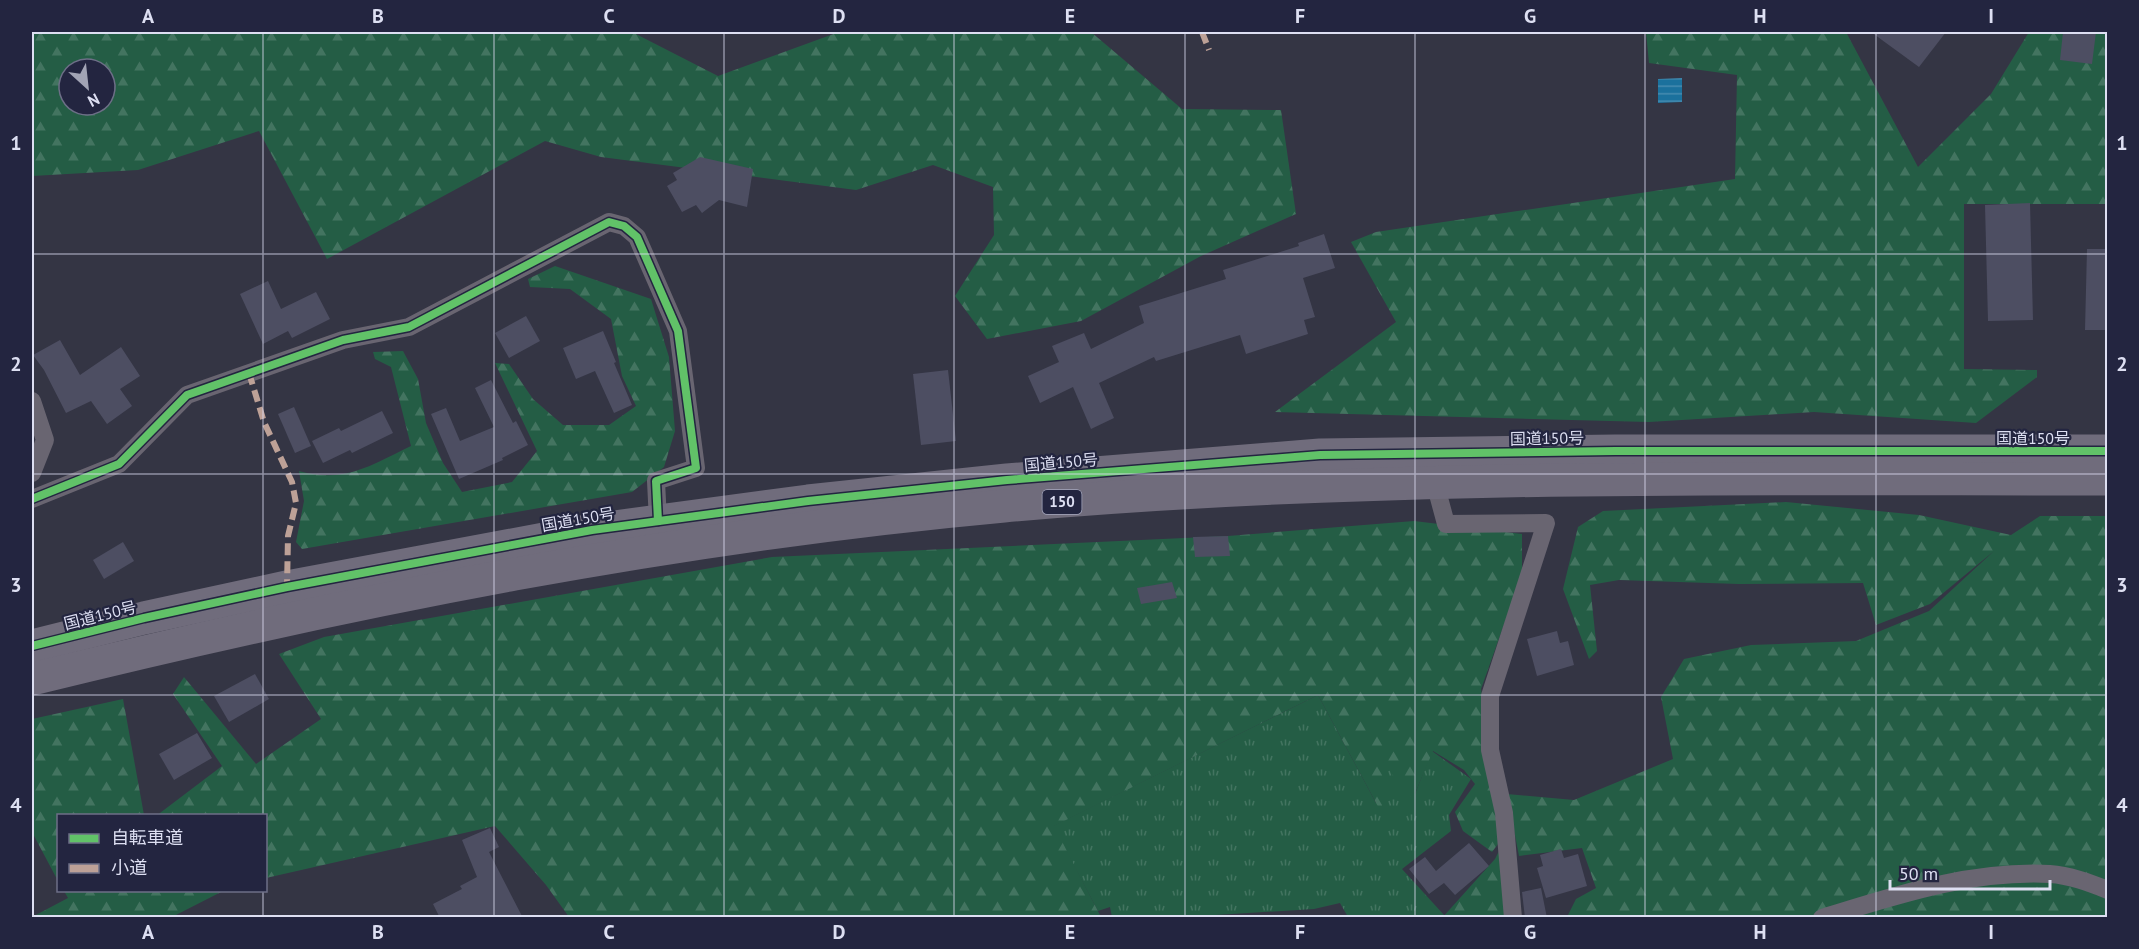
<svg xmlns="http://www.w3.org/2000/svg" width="2139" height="949" font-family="'PT Sans','Noto Sans JP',sans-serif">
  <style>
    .grass { fill: url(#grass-tufts) }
    .forest { fill: url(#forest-firs); fill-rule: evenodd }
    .water { fill: url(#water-rules) }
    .building { fill: #4d4e62 }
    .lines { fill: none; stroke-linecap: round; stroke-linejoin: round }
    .street { stroke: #696571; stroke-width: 18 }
    .highway { stroke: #706c7c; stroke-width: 33 }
    .quiet { stroke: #bda197; stroke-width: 6; stroke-dasharray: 12 6; stroke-linecap: butt }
    .cycleway-casing { stroke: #232540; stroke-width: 11 }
    .cycleway { stroke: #61c268; stroke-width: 8 }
    .grid { fill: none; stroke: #dddff2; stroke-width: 1.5; stroke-opacity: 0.55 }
    .labels { text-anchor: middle; stroke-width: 4.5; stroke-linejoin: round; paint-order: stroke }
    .shield { fill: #232540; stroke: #a5a7bd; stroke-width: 1.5 }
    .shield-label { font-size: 15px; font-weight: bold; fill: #dddff2 }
    .street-label { font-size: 16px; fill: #dddff2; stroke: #232540 }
    .neatline { fill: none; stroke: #dddff2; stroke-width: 2 }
    .grid-label { font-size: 20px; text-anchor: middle; font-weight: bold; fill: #dddff2 }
  </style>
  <defs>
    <pattern id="grass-tufts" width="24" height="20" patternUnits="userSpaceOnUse" patternTransform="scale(1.5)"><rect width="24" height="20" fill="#245d45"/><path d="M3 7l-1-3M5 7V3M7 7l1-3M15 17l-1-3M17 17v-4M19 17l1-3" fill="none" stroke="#437460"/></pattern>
    <pattern id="forest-firs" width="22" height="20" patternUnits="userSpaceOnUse" patternTransform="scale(1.5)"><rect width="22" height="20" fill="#245d45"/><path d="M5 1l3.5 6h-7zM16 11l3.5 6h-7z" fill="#437460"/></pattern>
    <pattern id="water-rules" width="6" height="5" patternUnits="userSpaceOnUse" patternTransform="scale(1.5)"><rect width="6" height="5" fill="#1b719d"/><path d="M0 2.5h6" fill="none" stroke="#478bb0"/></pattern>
  </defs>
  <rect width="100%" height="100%" fill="#343544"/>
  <path class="grass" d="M1318 695 1376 803 1384 758 1415 794 1432 751 1471 779 1449 815 1451 831 1402 869 1444 915 1442 917H1348L1340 903 1314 909 1183 917H1112L1110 907 1098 911 1053 826Z"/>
  <g class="forest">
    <path d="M32 32H632L718 76 839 32H1091L1182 109 1281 110 1296 214 1201 256 1081 321 987 339 955 296 994 235 993 187 933 165 856 190 601 157 545 141 327 259 259 131 138 170 32 176ZM69 69H105V105H69Z"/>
    <path d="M1646 32H1846L1918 167 1991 94 2029 32H2107V204H1964V369L2037 370V377L1976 423 1814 412 1649 422 1275 412 1396 322 1351 242 1376 232 1735 179 1737 75 1649 63Z"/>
    <path d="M555 266 651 299 669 357 675 431 664 467 632 492 302 549 296 542 304 501 299 471C345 484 371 465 411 446L391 367 375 359 373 352 403 351 418 379 426 423 443 463 462 492 512 482 537 451 495 363 509 364 533 399 563 425H609L636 406 622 376 611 319 570 289 530 287 528 279Z"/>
    <path d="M1786 502 1919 515 2011 535 2040 516H2107V917H1567L1576 899 1596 888 1582 848 1519 856 1507 794 1574 800 1673 759 1661 697 1684 659 1751 645 1856 641 1929 611 1994 551 1930 604 1876 625 1863 583 1739 584 1619 580 1590 585 1597 651 1589 659 1563 589 1578 527 1603 511Z"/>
    <path d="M1414 521 1522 534V574L1481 689 1504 836 1492 852 1463 831 1455 812 1475 784 1464 770 1433 751 1413 798 1402 792 1384 759 1382 814 1318 695 1054 826 1101 917H569L546 885 495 826 266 878V816H156L222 766 173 694 184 677 256 764 321 719 279 654 324 637 772 557 1228 536Z"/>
    <path d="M123 699 144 815 58 816V881L32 832V719Z"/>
    <path d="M1502 845 1507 917 1442 918 1495 859Z"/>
    <path d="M64 891H223L172 917H32L68 898Z"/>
  </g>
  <path class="water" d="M1682 78V102L1658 103V79Z"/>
  <g class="building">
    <path d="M1871 32H1946L1919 67Z"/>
    <path d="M2063 32H2096L2092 64 2060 60Z"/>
    <path d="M700 157 753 169 747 207 719 200 702 213 696 205 682 212 667 186 677 180 673 173Z"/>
    <path d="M2030 203 2033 320 1988 321 1985 205Z"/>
    <path d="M1324 234 1335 268 1303 278 1315 317 1304 320 1308 334 1246 354 1240 335 1156 361 1154 357 1099 383 1114 418 1091 429 1073 387 1040 403 1028 376 1059 362 1052 346 1084 333 1091 349 1144 323 1139 306 1226 279 1223 270 1299 246 1298 243Z"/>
    <path d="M2087 249H2108V330H2085Z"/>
    <path d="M268 281 281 309 316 292 330 319 292 338 288 331 263 344 240 294Z"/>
    <path d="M526 316 540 341 509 358 495 333Z"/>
    <path d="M603 331 616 362 614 363 632 405 614 413 595 371 576 379 563 348Z"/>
    <path d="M60 340 80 375 121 347 140 376 120 389 132 406 107 424 91 401 66 413 44 370 33 355Z"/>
    <path d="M948 370 956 441 921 445 913 374Z"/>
    <path d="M491 380 513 423 516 421 528 445 502 458 503 460 459 479 431 414 446 408 460 441 494 427 475 388Z"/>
    <path d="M294 407 311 446 295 453 278 414Z"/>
    <path d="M382 411 393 433 352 453 350 450 323 463 312 441 339 428 341 431Z"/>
    <path d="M1228 536 1230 556 1195 557 1193 537Z"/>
    <path d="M123 542 134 561 104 579 93 560Z"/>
    <path d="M1172 582 1177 598 1141 604 1137 588Z"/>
    <path d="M1557 631 1560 643 1568 641 1574 665 1537 676 1527 639Z"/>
    <path d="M255 674 269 699 229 722 214 696Z"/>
    <path d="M197 733 212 758 174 780 159 754Z"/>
    <path d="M490 828 499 847 489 852 523 918H440L433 904 462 889 460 886 477 877 462 840Z"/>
    <path d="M1469 843 1489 866 1455 895 1444 883 1429 894 1409 869 1425 857 1436 871Z"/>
    <path d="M1561 849 1564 858 1578 854 1587 886 1546 898 1537 868 1543 866 1540 855Z"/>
    <path d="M1541 888 1547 918H1525L1522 892Z"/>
  </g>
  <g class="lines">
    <g class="street">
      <path d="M32 401 45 440 32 473"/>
      <path d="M1435 483 1446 524 1546 523 1490 696V750L1504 813 1513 918"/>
      <path d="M32 499 119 464 187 395 343 340 409 327 609 222 624 226 637 237 678 331 696 468 656 481 658 521"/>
      <path d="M1822 918C1897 895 1971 870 2050 874 2069 875 2090 883 2108 890"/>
    </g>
    <g class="highway">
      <path d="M32 646 144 618 287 587 592 530 808 501 1007 480 1320 455 1615 451H2108"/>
      <path d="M32 679C352 600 675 536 1004 506 1371 473 1740 479 2108 479"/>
    </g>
    <g class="quiet">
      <path d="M1202 32 1209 50"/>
      <path d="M249 373 264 422 292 482 296 503 288 536 287 587"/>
    </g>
    <defs>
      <g id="cycleway">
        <path d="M32 499 119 464 187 395 343 340 409 327 609 222 624 226 637 237 678 331 696 468 656 481 658 521"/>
        <path d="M32 646 144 618 287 587 592 530 808 501 1007 480 1320 455 1615 451H2108"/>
      </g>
    </defs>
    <use href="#cycleway" class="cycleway-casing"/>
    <use href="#cycleway" class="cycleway"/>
  </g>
  <path class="grid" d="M263 32V816M494 32V918M724 32V918M954 32V918M1185 32V918M1415 32V918M1645 32V918M1876 32V918M32 254H2108M32 474H2108M32 695H2108M263 890V918"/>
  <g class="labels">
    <rect class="shield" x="1042.5" y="490" width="39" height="24" rx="4.5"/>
    <g class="shield-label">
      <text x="1062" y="507">150</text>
    </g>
    <g class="street-label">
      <text transform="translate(1547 438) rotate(-1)" y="6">国道150号</text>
      <text x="2033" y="444">国道150号</text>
      <text transform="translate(1061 462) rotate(-5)" y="6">国道150号</text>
      <text transform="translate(578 519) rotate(-10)" y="6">国道150号</text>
      <text transform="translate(100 615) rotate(-14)" y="6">国道150号</text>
    </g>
  </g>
  <rect width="2139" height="949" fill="none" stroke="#232540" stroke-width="66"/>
  <rect x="57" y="814" width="210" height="78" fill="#232540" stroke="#6d6f87" stroke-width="1.5"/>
  <rect x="69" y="834" width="30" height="9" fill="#61c268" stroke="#6d6f87" stroke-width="1.5"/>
  <text x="111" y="844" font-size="18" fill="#dddff2">自転車道</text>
  <rect x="69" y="864" width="30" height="9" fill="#bda197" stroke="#6d6f87" stroke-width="1.5"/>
  <text x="111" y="874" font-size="18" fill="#dddff2">小道</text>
  <g transform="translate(87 87) rotate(153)"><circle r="28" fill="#232540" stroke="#6d6f87" stroke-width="1.5"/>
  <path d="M0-4.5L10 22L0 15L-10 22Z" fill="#a2a4b5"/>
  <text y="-9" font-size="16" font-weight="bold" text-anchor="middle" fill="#dddff2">N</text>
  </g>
  <path d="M1890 880v9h160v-9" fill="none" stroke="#dddff2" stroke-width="3"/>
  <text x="1899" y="880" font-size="18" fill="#dddff2" stroke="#232540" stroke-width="4.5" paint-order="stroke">50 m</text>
  <rect x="33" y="33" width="2073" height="883" class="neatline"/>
  <g class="grid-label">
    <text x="148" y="23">A</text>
    <text x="378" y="23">B</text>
    <text x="609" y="23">C</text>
    <text x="839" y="23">D</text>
    <text x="1070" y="23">E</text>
    <text x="1300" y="23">F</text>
    <text x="1530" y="23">G</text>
    <text x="1760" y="23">H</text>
    <text x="1991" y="23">I</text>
    <text x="16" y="150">1</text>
    <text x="2122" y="150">1</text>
    <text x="16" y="371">2</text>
    <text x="2122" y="371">2</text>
    <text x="16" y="592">3</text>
    <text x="2122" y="592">3</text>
    <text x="16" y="812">4</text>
    <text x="2122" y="812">4</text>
    <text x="148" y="939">A</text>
    <text x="378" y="939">B</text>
    <text x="609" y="939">C</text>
    <text x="839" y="939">D</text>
    <text x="1070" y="939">E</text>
    <text x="1300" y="939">F</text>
    <text x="1530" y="939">G</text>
    <text x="1760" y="939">H</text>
    <text x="1991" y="939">I</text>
  </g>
</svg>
